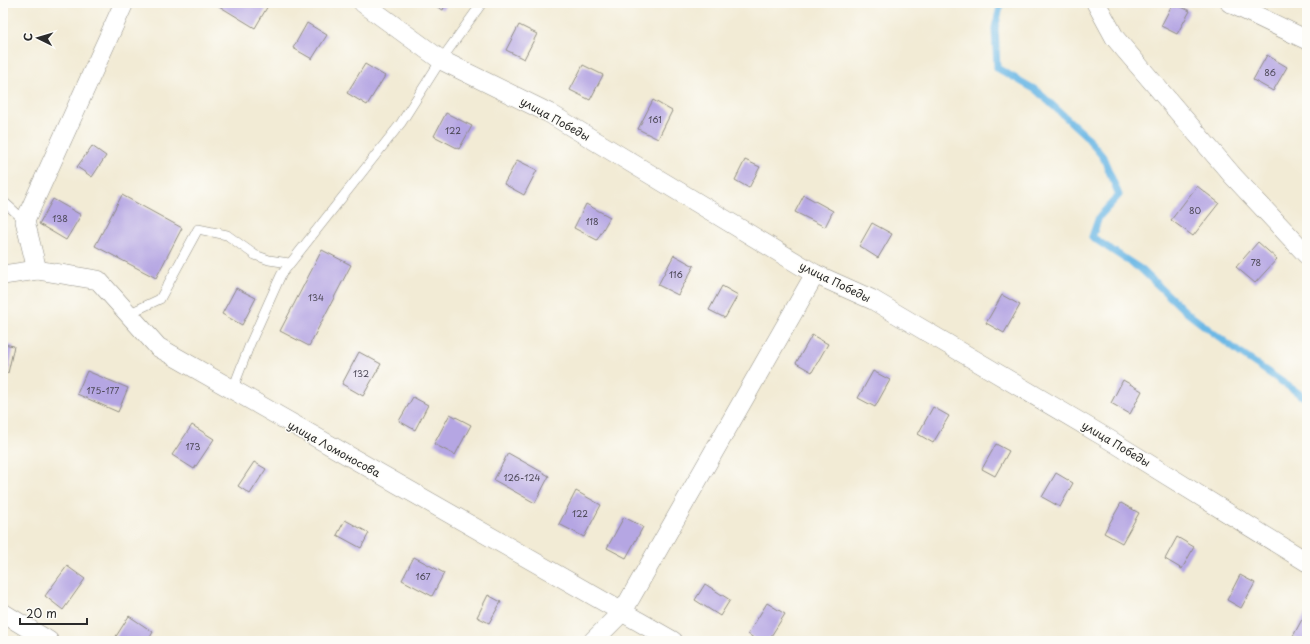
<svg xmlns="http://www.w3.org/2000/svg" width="1310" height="644" font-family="'Playpen Sans',sans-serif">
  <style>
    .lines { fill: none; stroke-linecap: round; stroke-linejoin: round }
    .stream { stroke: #6cb8e5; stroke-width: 7 }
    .building { fill: #b5a6e3 }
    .lane-casing { stroke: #8e8b80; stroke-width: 10 }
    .street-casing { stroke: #8e8b80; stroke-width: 20 }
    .lane { stroke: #fff; stroke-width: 9 }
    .street { stroke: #fff; stroke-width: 19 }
    .labels { text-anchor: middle; stroke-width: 3; stroke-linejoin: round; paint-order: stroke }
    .number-label { font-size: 9px; fill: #4e4a59 }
    .street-label { font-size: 11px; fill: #2b2b2b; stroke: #fdfcf7 }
  </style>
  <rect width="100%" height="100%" fill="#fdfcf7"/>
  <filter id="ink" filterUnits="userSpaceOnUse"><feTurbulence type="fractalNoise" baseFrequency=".025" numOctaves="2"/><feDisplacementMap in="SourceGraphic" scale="8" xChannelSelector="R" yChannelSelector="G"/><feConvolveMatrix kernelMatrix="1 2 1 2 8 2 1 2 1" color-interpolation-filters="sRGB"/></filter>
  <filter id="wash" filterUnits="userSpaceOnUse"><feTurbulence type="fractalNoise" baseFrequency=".012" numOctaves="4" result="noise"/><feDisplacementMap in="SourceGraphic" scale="16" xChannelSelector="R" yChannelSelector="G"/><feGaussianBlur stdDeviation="0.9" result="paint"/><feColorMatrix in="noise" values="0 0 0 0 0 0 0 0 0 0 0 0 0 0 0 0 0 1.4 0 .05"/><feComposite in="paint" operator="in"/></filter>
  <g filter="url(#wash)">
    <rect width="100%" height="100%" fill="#f2ebd5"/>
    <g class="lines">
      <path class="stream" d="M1001 3 995 28 997 68 1036 90 1086 136 1103 157 1119 195 1099 217 1092 237 1142 270 1186 312 1240 353 1307 399"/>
    </g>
    <g id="blocks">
      <g class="building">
        <path d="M214 3H268L269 4 255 28Z"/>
        <path d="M430 3H446L443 10Z"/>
        <path d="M1173 3 1190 11 1177 34 1161 26Z"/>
        <path d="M307 23 327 35 312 59 293 48Z"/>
        <path d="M519 25 537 34 524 59 506 50Z"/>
        <path d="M1267 55 1287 67 1273 91 1253 80Z"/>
        <path d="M365 64 385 76 367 105 347 93Z"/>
        <path d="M583 65 603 75 590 100 570 90Z"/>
        <path d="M653 100 672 111 658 139 638 129Z"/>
        <path d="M446 113 472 126 459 149 434 136Z"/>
        <path d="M92 146 106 156 92 177 77 167Z"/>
        <path d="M517 160 537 170 524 195 504 184Z"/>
        <path d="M745 160 760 167 749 188 735 180Z"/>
        <path d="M1197 186 1219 203 1193 236 1171 220Z"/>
        <path d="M122 195 182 228 156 278 95 246Z"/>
        <path d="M804 195 833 211 825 227 795 212Z"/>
        <path d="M53 199 81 215 66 240 39 224Z"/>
        <path d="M586 204 610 217 597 240 574 228Z"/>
        <path d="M872 223 892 234 878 258 859 246Z"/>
        <path d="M1258 242 1277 259 1255 283 1236 267Z"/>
        <path d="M322 250 351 265 309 346 280 331Z"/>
        <path d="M674 255 694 266 678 295 658 285Z"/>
        <path d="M722 286 738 295 725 318 709 310Z"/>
        <path d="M236 288 256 298 242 325 222 314Z"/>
        <path d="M1002 295 1020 305 1004 333 986 323Z"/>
        <path d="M812 335 828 344 812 372 796 363Z"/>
        <path d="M3 344 14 346 8 373 3 372Z"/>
        <path d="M359 352 381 364 363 396 342 384Z"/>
        <path d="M87 371 128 388 118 412 77 394Z"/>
        <path d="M873 371 890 380 875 407 858 398Z"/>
        <path d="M1123 380 1142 391 1130 414 1111 403Z"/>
        <path d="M413 397 428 405 415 430 399 421Z"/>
        <path d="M933 407 949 416 933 443 918 434Z"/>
        <path d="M450 414 471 425 455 455 434 444Z"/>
        <path d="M192 425 214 439 194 469 172 455Z"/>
        <path d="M996 444 1009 451 995 476 982 469Z"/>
        <path d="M508 453 549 476 535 503 494 480Z"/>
        <path d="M254 462 266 469 250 494 238 486Z"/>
        <path d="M1056 473 1073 483 1060 507 1042 497Z"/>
        <path d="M576 491 601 505 584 537 559 524Z"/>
        <path d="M1121 503 1139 513 1122 543 1104 533Z"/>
        <path d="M624 517 643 527 626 558 607 548Z"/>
        <path d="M345 520 369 533 361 548 337 535Z"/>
        <path d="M1177 537 1194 547 1182 569 1165 559Z"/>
        <path d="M414 557 444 573 432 596 402 580Z"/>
        <path d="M67 566 85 579 63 610 45 596Z"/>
        <path d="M1240 575 1255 583 1241 608 1227 600Z"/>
        <path d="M705 584 730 600 720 616 695 600Z"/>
        <path d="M488 595 501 602 489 623 477 617Z"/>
        <path d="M767 603 785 614 768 641H758L748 634Z"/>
        <path d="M1305 614 1307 615V641H1302L1293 636Z"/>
        <path d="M129 616 153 632 148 641H120L115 638Z"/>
      </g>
    </g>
  </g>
  <g filter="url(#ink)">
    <use href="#blocks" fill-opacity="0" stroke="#8e8b80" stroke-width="1"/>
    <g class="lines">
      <defs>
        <g id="lane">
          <path d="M3 201 25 221"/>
          <path d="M128 314 160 299 198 229 227 235 255 255 269 260 289 263"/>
          <path d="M232 391 250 344 281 275 401 123 441 60 482 3"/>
        </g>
        <g id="street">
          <path d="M363 3 441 60 549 113 815 274 873 300 1110 440 1307 562"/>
          <path d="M1096 3 1115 38 1233 176 1307 255"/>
          <path d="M1230 3 1307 40"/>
          <path d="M37 270 25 221 124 3"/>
          <path d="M3 275 37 270 98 280 158 347 673 641"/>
          <path d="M3 613 49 641"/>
          <path d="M593 641 623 611 815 274"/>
        </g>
      </defs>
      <use href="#lane" class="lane-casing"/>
      <use href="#street" class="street-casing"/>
      <use href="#lane" class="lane"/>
      <use href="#street" class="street"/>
    </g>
  </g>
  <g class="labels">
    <g class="number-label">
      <text x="1270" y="76">86</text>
      <text x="655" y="123">161</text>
      <text x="453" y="134">122</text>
      <text x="1195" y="214">80</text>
      <text x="60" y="222">138</text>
      <text x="592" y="225">118</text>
      <text x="1256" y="266">78</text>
      <text x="676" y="278">116</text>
      <text x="316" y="301">134</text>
      <text x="361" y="377">132</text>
      <text x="103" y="394">175-177</text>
      <text x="193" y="450">173</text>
      <text x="522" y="481">126-124</text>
      <text x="580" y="517">122</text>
      <text x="423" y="580">167</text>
    </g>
    <g class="street-label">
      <text transform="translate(555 119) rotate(29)" y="4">улица Победы</text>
      <text transform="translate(835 282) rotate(26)" y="4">улица Победы</text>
      <text transform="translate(1116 444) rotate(31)" y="4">улица Победы</text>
      <text transform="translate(334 449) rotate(29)" y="4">улица Ломоносова</text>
    </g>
  </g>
  <rect width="1310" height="644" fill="none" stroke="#fdfcf7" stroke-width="16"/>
  <g transform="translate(38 38) rotate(275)" stroke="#fdfcf7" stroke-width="3" paint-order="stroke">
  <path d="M0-3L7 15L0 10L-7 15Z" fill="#2b2b2b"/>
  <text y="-6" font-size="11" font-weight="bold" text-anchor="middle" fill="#2b2b2b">С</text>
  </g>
  <path d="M20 618v6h67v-6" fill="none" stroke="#2b2b2b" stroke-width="2"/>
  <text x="26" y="618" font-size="12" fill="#2b2b2b" stroke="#fdfcf7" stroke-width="3" paint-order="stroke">20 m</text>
</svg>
